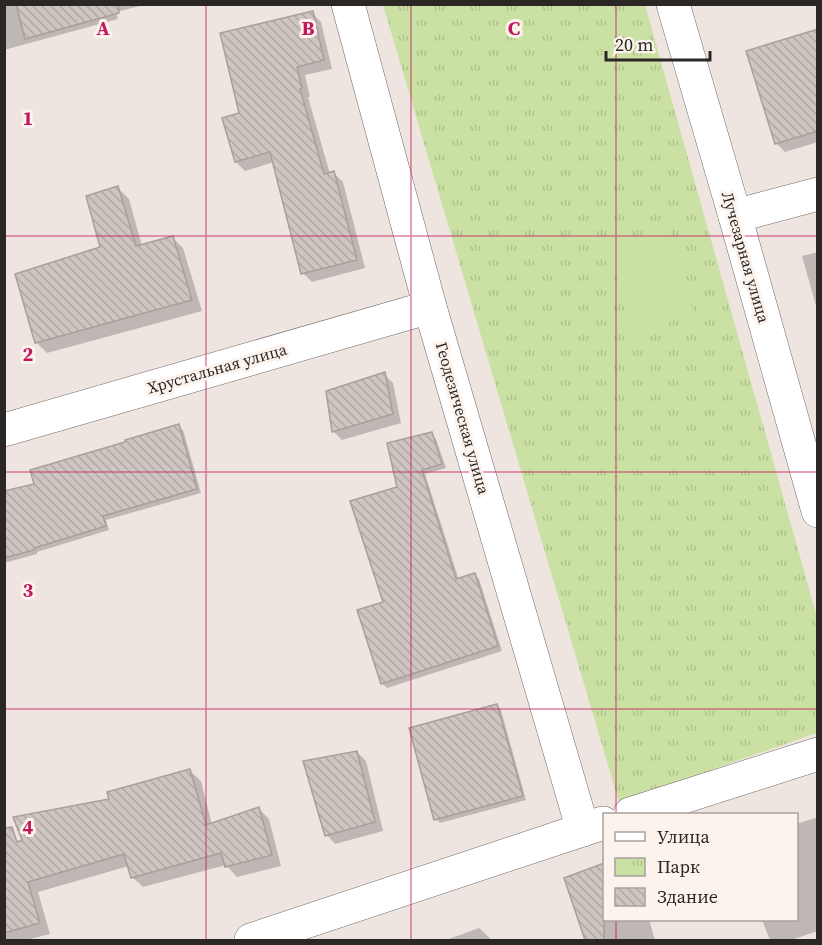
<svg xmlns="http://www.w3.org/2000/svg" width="822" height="945" font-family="'Source Serif 4',serif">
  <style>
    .park { fill: url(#park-tufts) }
    .pitch { fill: #cbe1a3 }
    .shadow { fill: #0003 }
    .building { fill: url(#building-back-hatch); stroke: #a89f9a; stroke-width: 1.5 }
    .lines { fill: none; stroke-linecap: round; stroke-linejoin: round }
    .minor-casing { stroke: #706863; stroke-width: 34 }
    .minor { stroke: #fff; stroke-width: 33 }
    .grid { fill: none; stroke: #c2185b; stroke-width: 1.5; stroke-opacity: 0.55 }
    .labels { text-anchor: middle; stroke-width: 6; stroke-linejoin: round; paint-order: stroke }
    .street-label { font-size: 16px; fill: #2a2725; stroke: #fcf3ed }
    .grid-label { font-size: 20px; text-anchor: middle; font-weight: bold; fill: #c2185b; stroke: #fcf3ed; stroke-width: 6; stroke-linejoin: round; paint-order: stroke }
  </style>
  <defs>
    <pattern id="park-tufts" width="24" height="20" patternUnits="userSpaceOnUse" patternTransform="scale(1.5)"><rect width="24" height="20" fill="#cbe1a3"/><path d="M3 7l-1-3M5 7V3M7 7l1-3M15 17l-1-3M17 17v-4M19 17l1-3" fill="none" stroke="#aec18c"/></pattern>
    <pattern id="building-back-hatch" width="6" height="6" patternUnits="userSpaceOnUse" patternTransform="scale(1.5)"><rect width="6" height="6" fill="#cec5c0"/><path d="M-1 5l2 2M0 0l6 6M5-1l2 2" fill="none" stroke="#b1a9a5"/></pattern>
  </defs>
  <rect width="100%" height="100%" fill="#efe5e0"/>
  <path class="park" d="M383 5H645L817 617V733L619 802Z"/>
  <path class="pitch" d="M669 229 694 314 634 333 609 248Z"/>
  <g class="shadow">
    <path d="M4 4H148L116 12 118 19 4 50Z"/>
    <path d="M312 13 321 22 332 69 305 75 310 97H308L330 174 334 173 343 182 365 268 312 282 303 273 274 162 245 171 236 162 223 119 241 114Z"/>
    <path d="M818 30V142L785 152 776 143Z"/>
    <path d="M118 188 129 199 142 246 172 237 183 248 202 311 47 353 36 342 102 248Z"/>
    <path d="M818 252V313L802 256Z"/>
    <path d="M384 374 393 383 401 423 342 440 334 432 328 392Z"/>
    <path d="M178 426 183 430 201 493 106 520 109 530 37 552V554L4 563V493L36 485Z"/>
    <path d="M431 434 436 439 446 468 425 474 459 580 474 574 479 579 502 651 387 688 382 683 385 603 398 488Z"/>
    <path d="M497 705 501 710 526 800 440 823 436 819Z"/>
    <path d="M357 752 366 761 383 831 335 844 327 835Z"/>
    <path d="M190 771 201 781 212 825 259 809 269 819 281 866 237 877 226 865 143 887 132 877 129 866 38 892 50 934 26 940H4V847L24 841 111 800Z"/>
    <path d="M818 817V931L791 940H770L762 920H796V824Z"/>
    <path d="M604 865V920H649L655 940H587L566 879Z"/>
    <path d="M479 928 492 940H446Z"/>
  </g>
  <g class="building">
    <path d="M16 4H118L119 13 25 39Z"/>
    <path d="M313 11 324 60 297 67 302 88 300 89 324 174 334 171 357 260 301 274 270 152 235 162 222 118 239 113 220 33Z"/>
    <path d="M818 29V131L775 144 746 51Z"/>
    <path d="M118 186 136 246 173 236 192 300 35 343 15 274 100 247 86 196Z"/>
    <path d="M385 372 393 414 332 432 326 391Z"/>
    <path d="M179 424 197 489 103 516 106 526 34 548V550L4 558V491L34 484 30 470 125 442V440Z"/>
    <path d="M432 432 442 464 422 470 456 579 475 573 498 646 381 684 357 610 383 602 350 501 397 487 387 443Z"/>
    <path d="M497 704 523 796 434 820 409 728Z"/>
    <path d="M357 751 375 822 325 836 303 761Z"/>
    <path d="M190 769 206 825 259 807 272 855 225 867 221 853 131 878 124 854 28 882 40 923 4 933V828L12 827 17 842 22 840 13 817 109 799 107 792Z"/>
    <path d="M604 863V940H585L564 878Z"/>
  </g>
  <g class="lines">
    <defs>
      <g id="minor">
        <path d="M348 4 430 307 583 830"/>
        <path d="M673 4 735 216 818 511"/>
        <path d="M735 216 818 194"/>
        <path d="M4 430 430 307"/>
        <path d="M630 814 818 754"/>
        <path d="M251 940 603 823"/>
      </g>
    </defs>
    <use href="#minor" class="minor-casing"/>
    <use href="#minor" class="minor"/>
  </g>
  <path class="grid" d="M206 4V940M411 4V940M616 4V814M4 236H818M4 472H818M4 709H818M616 920V940"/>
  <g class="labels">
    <g class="street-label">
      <text transform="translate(746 257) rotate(74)" y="6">Лучезарная улица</text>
      <text transform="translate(217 368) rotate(-16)" y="6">Хрустальная улица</text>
      <text transform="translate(463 418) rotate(74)" y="6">Геодезическая улица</text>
    </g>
  </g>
  <g class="grid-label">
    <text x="103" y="35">A</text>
    <text x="308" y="35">B</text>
    <text x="514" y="35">C</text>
    <text x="28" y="125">1</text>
    <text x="28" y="361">2</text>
    <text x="28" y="597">3</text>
    <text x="28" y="834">4</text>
  </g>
  <rect width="822" height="945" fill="none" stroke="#2a2725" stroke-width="12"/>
  <rect x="603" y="813" width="195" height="108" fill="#fcf3ed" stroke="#a8a19d" stroke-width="1.5"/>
  <rect x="615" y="832" width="30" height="9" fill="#ffffff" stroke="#a8a19d" stroke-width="1.5"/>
  <text x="657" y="843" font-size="18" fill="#2a2725">Улица</text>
  <rect x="615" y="858" width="30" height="18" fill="url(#park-tufts)" stroke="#a8a19d" stroke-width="1.5"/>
  <text x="657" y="873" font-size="18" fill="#2a2725">Парк</text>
  <rect x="615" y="888" width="30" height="18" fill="url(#building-back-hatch)" stroke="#a8a19d" stroke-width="1.5"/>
  <text x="657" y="903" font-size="18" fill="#2a2725">Здание</text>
  <path d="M606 51v9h104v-9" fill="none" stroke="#2a2725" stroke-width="3"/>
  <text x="615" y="51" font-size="18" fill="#2a2725" stroke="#fcf3ed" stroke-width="4.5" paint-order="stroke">20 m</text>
</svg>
